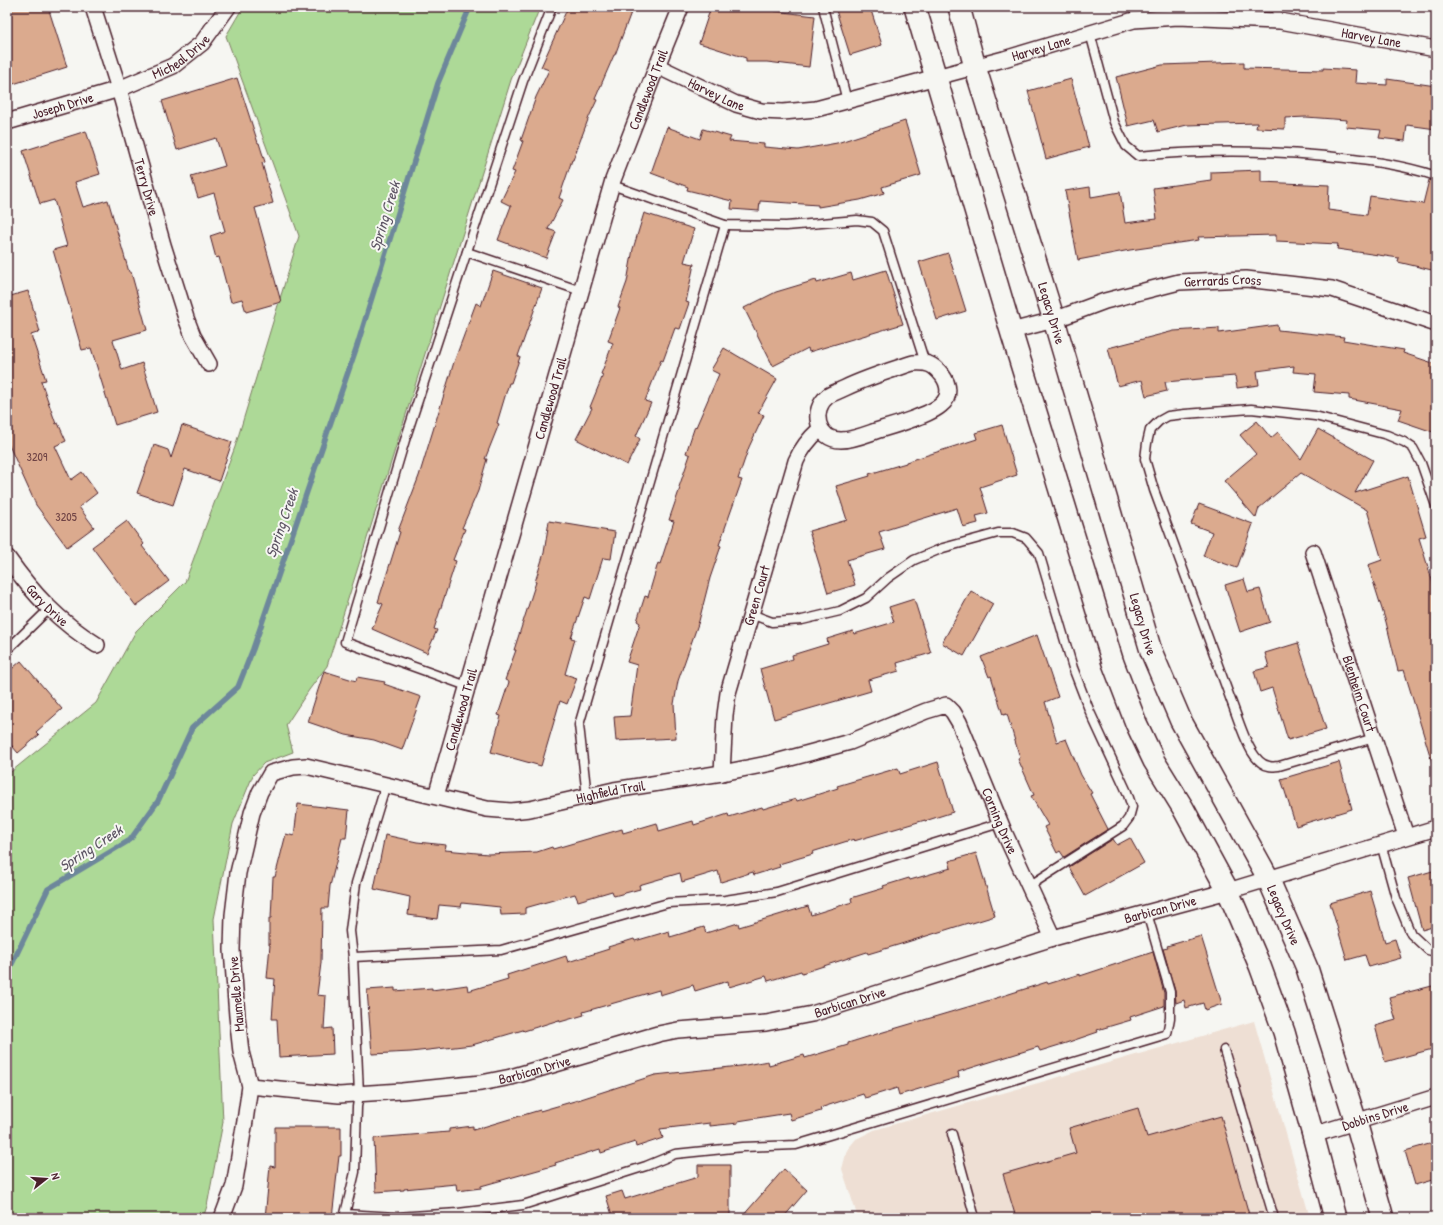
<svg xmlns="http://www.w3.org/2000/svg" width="1443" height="1225" font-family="'Patrick Hand',sans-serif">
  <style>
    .built { fill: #eedfd4 }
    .green { fill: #add997; stroke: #7c7c61 }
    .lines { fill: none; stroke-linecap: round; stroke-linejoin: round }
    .stream { stroke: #6d879b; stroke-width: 5.5 }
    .building { fill: #dbaa8e; stroke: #4a1f2b }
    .service-casing { stroke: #4a1f2b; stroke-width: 11 }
    .minor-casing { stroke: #4a1f2b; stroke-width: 18 }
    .secondary-casing { stroke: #4a1f2b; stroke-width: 24 }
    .service { stroke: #f6f6f2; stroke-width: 8 }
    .minor { stroke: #f6f6f2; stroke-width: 15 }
    .secondary { stroke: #f6f6f2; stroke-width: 21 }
    .labels { text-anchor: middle; stroke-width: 4; stroke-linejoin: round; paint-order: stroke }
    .number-label { font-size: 12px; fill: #6e4244 }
    .street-label { font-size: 14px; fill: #4a1f2b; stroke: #f6f6f2 }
    .water-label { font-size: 15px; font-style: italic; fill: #5c5363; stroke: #f6f6f2 }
  </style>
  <rect width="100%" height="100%" fill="#f6f6f2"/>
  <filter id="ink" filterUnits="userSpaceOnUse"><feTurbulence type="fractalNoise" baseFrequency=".025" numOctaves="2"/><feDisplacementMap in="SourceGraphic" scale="8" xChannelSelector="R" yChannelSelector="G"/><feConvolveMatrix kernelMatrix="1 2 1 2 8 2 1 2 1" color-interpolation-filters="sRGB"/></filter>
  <g filter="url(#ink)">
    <path class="built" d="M1254 1021 1310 1218H858L842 1169 847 1150 856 1139 874 1130Z"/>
    <path class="green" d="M243 7H540L511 80 327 666 309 690 286 725 293 752 264 763 253 775 233 824 214 919 223 1122 207 1206 203 1218H7V775L96 703 136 631 185 582 235 447 299 236 226 36Z"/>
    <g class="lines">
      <path class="stream" d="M7 974 48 889 130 840 158 801 192 728 238 687 253 649 357 346 438 83 470 7"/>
    </g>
    <g class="building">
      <path d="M7 7H48L67 67 7 86Z"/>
      <path d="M568 7H633L615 55H614L595 99 597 100 589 117 573 160H572L559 198 563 200 548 229 556 232 546 258 498 240 511 206 501 201 515 172 512 171 523 141 521 140 536 97 549 70 541 67Z"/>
      <path d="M711 7H775V11L815 16 809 67 767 62H746V58L699 43Z"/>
      <path d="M835 7H870L882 45 850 55Z"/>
      <path d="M1244 62V68L1323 70V68L1356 70 1355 83 1387 85V79L1436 86V129L1407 125 1405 141 1379 138 1381 130 1346 127 1347 120 1306 117 1285 118V129L1256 128 1257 123 1187 125 1158 132 1154 120 1128 126 1116 77 1162 65Z"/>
      <path d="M237 78 258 143H259L265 162 262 163 273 203 255 208 281 302 246 312 242 299 231 302 219 257 216 258 210 236 225 231 214 193 198 198 191 176 225 166 216 138 177 150 162 101Z"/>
      <path d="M1071 79 1089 147 1046 159 1028 91Z"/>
      <path d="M905 121 921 175 882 187 884 193 860 200 818 207V205L760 201 759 211 731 209 732 201 687 190 688 187 651 173 667 127 700 139 703 129 731 137 729 141 764 144V147L798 150 837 143Z"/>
      <path d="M86 131 100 174 75 182 83 207 108 200 129 272H131L147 330 113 340 122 370 142 363 157 412 115 425 91 348 82 350 53 250 67 246 54 200 40 204 23 151Z"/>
      <path d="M1261 170V182L1329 185 1328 210 1367 215 1370 196 1423 204 1429 180 1436 181V271L1398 262 1399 258 1337 249 1338 244 1276 241V235L1198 237 1199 240 1130 250 1078 260 1065 191 1090 187 1091 197 1120 192 1125 223 1157 219 1153 188 1211 180V172Z"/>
      <path d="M644 213 694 229 684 262 694 264 686 302 689 303 680 329 675 328 663 361 661 360 645 401 651 403 636 436 640 439 627 465 576 439 592 408 590 407 603 375 601 374 613 343 608 341 620 308 618 307 627 282 633 249Z"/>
      <path d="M948 253 966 311 937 320 919 262Z"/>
      <path d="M886 270 903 324 809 352 808 348 773 366 744 308 776 292 816 280 817 283 851 273 853 280Z"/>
      <path d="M493 271 542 288 518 356 520 357 511 383H509L497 423 499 424 485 459H487L478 491 462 528 465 529 453 560 456 561 434 629 437 630 427 653 372 629 383 604 378 602 400 532 398 531 419 476 454 362 476 303 481 306Z"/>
      <path d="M28 291 40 332 31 335 46 380 41 381 56 424 58 423 66 441 55 446 71 480 82 472 97 493 79 507 94 527 67 547 36 505 7 441V297Z"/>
      <path d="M1277 325 1278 330 1344 337 1343 340 1404 350 1403 353 1436 364V433L1398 420 1402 409 1349 399V395L1314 392 1316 374 1293 372 1294 366 1257 371 1259 385 1237 388 1235 376 1165 382 1167 391 1146 396 1142 380 1118 386 1108 348 1174 331 1219 328V333Z"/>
      <path d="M724 348 777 379 758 413 764 415 749 447 738 479 742 480 719 545 721 546 710 578 699 621 678 681 674 704 676 738 616 741 614 717 630 716 637 665 627 662 640 623 637 621 645 596 648 597 658 563 660 564 674 521 669 520 680 488 679 487 690 455 686 453 695 426 696 427 719 374 711 370Z"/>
      <path d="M1257 421 1271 438 1278 432 1301 459 1318 429 1373 460 1355 493 1408 476 1426 536 1419 538 1436 593V633L1432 634 1436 649V762H1432L1404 670 1398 671 1386 622 1368 565 1382 560 1367 510 1301 473 1259 508 1256 518 1224 481 1256 454 1240 435Z"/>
      <path d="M182 425 232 442 219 481 185 469 173 505 137 493 154 445 168 450 171 458Z"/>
      <path d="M1002 425 1017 475 980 487 988 513 976 516 978 523 963 527 957 508 879 532 885 549 847 560 855 585 828 593 809 531 847 520 836 486 870 476 869 474 906 463V462L977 439 975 433Z"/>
      <path d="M1199 504 1253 524 1237 568 1203 556 1212 532 1191 524Z"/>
      <path d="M127 521 144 544 142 546 169 581 136 606 92 547Z"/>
      <path d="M549 521 615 532 611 559 603 558 590 599 585 597 571 638 575 639 565 674 577 678 567 704 560 701 541 766 491 752 501 716 498 715 509 682 505 680 516 650H514L536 582H535L544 553Z"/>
      <path d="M1244 579 1248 592 1260 589 1270 622 1240 632 1225 585Z"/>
      <path d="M971 591 993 604 964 656 942 643Z"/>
      <path d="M914 599 931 653 897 663 899 671 868 680 871 691 774 719 760 669 793 659 792 655 828 644 827 639 853 631 854 634 894 622 889 607Z"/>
      <path d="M1037 635 1058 697 1045 702 1057 742 1066 739 1081 775 1092 793 1090 794 1108 829 1064 857 1060 851 1057 853 1044 827 1048 825 1031 796 1034 795 1018 759 1020 758 1007 714 1003 715 991 676 989 677 981 657Z"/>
      <path d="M1298 643 1326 729 1288 740 1272 688 1260 692 1254 671 1269 667 1265 653Z"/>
      <path d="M21 661 62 709 36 732 39 735 18 753 7 740V673Z"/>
      <path d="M324 671 356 681 357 677 385 682 384 684 421 697 402 750 374 740 346 735 308 722Z"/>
      <path d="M938 762 953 812 925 821V820L854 841V839L812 852 813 854 779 864 780 867 754 875 753 872 721 882 718 871 682 882 680 873 639 885 640 889 614 896 612 891 578 901 575 894 525 908V914L501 915 500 907 462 903 461 907 439 905 437 919 408 915 410 897 374 889 385 835 417 842 446 845 445 850 488 854 537 852 552 847 553 849 622 829 623 833 657 823 659 831 693 821 694 825 728 814 729 817 762 807 763 809 796 799 797 801 838 788 837 786 898 768 900 774Z"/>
      <path d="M1339 762 1352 809 1296 826 1281 779Z"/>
      <path d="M298 804 349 810 346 838H342L330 886 328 908H322L321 963 317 995 326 996 324 1029 332 1028 333 1054 279 1057 277 1019H272L275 979 267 978 270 945H269V918H271L273 877H275L286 834 294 836Z"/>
      <path d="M1130 838 1144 863 1085 896 1069 867 1113 839 1117 845Z"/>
      <path d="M976 853 995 916 969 924 968 923 901 944 868 954 867 952 802 973 801 971 768 981 766 976 729 987 728 981 695 991 693 985 660 995 659 990 583 1012 584 1015 560 1022 559 1020 524 1031 523 1030 472 1045 411 1052 372 1054 367 990 395 988V991L432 988V990L467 985 468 991 508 979 507 975 566 956 568 962 609 949 608 947 634 939 635 941 669 931 670 937 704 927 706 933 738 923 739 927 808 906 811 915 852 902 851 898 884 888 883 886 909 878 910 880 951 868 949 861Z"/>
      <path d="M1436 870V926L1422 930 1408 878Z"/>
      <path d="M1370 891 1385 942 1395 939 1401 958 1369 967 1365 955 1347 960 1330 903Z"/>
      <path d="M1201 936 1222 1004 1205 1010 1203 1003 1186 1008 1184 1000 1176 1003 1175 991 1163 949 1168 948 1167 946Z"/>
      <path d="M1153 952 1164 993V1006L1130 1017 1131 1020 1097 1030 1098 1032 1066 1043 1040 1051 1038 1047 958 1072 959 1077 899 1095 897 1088 865 1098 863 1094 820 1108 821 1111 791 1120 789 1113 738 1121V1123L710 1126V1123L660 1129 663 1138 636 1147 635 1142 601 1153 600 1149 555 1163 556 1165 481 1186V1188L457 1191 456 1184 404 1189V1190L376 1192 374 1138 449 1132V1129L473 1126V1130L540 1110V1111L578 1100 655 1075 740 1066 768 1061 769 1065 804 1055 805 1058 848 1045V1043L880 1033 971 1006 1047 982 1048 984 1080 974V976Z"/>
      <path d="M1436 985V1048L1385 1062 1375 1026 1396 1020 1389 997Z"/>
      <path d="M1138 1108 1147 1137 1221 1116 1250 1218H1016L1003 1174 1076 1153 1069 1128Z"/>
      <path d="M275 1127H341V1156H339L332 1218H265L270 1166 275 1167Z"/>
      <path d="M1436 1142V1179L1415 1185 1405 1151Z"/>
      <path d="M698 1165H730V1218H613L606 1196 622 1191 625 1199 698 1177Z"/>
      <path d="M784 1169 807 1190 783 1218H741Z"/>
    </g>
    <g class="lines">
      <defs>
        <g id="service">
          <path d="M823 7 847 101"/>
          <path d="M1276 7 1280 21"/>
          <path d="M1090 33 1114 122 1126 146 1138 156C1200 150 1263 150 1326 156 1364 160 1400 164 1436 176"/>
          <path d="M612 185 725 225 786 226 857 220 872 222 883 231 925 363"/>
          <path d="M467 252 581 291"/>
          <path d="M751 614 772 622 802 620 840 611 866 598 888 578 914 560 943 548 998 533H1013L1026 538 1039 553 1073 668 1090 712 1127 792 1132 807 1129 818 1123 826 1029 886"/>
          <path d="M7 650 49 609"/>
          <path d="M467 686 345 642 405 440 523 81 552 7"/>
          <path d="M1374 738 1279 766C1276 766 1272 767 1269 766 1254 764 1245 738 1240 725L1154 490 1145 459 1147 443 1150 430 1159 421 1168 416 1185 414 1251 409 1315 416 1387 435 1404 442 1413 448 1421 463 1436 506"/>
          <path d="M587 797 579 725 725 225"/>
          <path d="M1381 844 1396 898 1411 934 1428 950 1436 952"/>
          <path d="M353 957 501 950 668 903 725 900 777 892 1000 823"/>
          <path d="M1224 1050 1274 1218"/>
          <path d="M952 1134 975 1218"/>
          <path d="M345 1214 396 1217 458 1213 523 1205 646 1166 675 1154 743 1147 796 1145 1167 1034 1170 1018V992L1147 913"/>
          <path d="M344 1218 355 1172 357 1107 359 1094 353 957 350 931 356 883 386 784"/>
        </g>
        <g id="minor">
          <path id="s1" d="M93 7 119 89 163 245 186 318 193 336 209 364"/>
          <path id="s2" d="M657 66 736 104 761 111 783 112 816 109 1004 59 1134 20 1178 17 1280 21 1436 49"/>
          <path id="s3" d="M7 122 119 89 173 66 202 43 228 7"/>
          <path id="s4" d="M1011 331 1054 320 1105 301 1179 282 1246 279 1332 289 1436 324"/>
          <path d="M913 363C928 362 933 364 942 375 949 384 951 397 941 405 931 414 896 425 882 429 869 433 854 440 841 440 817 440 810 410 828 396 833 393 839 391 845 388 868 377 889 371 913 363Z"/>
          <path id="s5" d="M1313 552 1406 836"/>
          <path id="s6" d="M7 557C33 594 58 621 97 645"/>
          <path id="s7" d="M722 773 725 715 728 693 796 461C802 447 810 438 820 429"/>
          <path id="s8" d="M436 796 613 180 657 66 681 7"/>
          <path id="s9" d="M250 1086 339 1095 402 1091 481 1083 511 1077 658 1034 678 1030 766 1023 812 1014 1053 938 1228 891 1436 828"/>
          <path id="s10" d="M1313 1135 1436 1097"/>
          <path id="s11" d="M222 1218 234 1186 245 1121 250 1086 241 1052 237 1016 232 950 233 915 238 873 252 813 260 792 271 773 293 767 306 766 487 809 511 811 530 809 614 790 722 773 772 763 850 742 926 711 946 705 953 712 959 722 1005 834 1053 938"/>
        </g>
        <g id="secondary">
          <path d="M915 7 1011 331 1113 663 1136 723 1154 761 1183 808 1228 891 1260 966 1284 1032 1313 1135 1335 1218"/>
          <path id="s12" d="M959 7 975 67 1054 320 1151 651 1181 721 1268 878 1307 968 1356 1122 1383 1218"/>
        </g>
      </defs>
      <use href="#service" class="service-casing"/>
      <use href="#minor" class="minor-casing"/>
      <use href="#secondary" class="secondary-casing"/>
      <use href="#service" class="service"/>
      <use href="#minor" class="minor"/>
      <use href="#secondary" class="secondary"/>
    </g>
  </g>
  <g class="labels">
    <g class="number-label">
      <text x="37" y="461">3209</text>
      <text x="66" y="521">3205</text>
    </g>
    <g class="street-label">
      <text dy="5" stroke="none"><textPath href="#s2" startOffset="738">Harvey Lane</textPath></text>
      <text dy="5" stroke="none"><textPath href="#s2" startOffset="402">Harvey Lane</textPath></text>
      <text dy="5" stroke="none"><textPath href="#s3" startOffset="187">Micheal Drive</textPath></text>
      <text dy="5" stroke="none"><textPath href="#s8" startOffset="738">Candlewood Trail</textPath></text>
      <text dy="5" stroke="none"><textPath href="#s2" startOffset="66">Harvey Lane</textPath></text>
      <text dy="5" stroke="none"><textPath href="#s3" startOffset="58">Joseph Drive</textPath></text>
      <text dy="5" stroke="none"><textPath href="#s1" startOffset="188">Terry Drive</textPath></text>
      <text dy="5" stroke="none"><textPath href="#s4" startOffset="219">Gerrards Cross</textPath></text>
      <text dy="5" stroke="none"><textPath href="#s12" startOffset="320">Legacy Drive</textPath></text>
      <text dy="5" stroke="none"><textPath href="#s8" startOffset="414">Candlewood Trail</textPath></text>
      <text dy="5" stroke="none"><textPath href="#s7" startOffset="182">Green Court</textPath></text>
      <text dy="5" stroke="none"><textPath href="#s6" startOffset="63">Gary Drive</textPath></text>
      <text dy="5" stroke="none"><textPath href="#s12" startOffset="644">Legacy Drive</textPath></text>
      <text dy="5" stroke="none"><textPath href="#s5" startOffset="149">Blenheim Court</textPath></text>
      <text dy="5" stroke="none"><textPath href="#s8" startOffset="90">Candlewood Trail</textPath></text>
      <text dy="5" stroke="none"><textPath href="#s11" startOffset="804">Highfield Trail</textPath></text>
      <text dy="5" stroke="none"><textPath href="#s11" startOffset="1280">Corning Drive</textPath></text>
      <text dy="5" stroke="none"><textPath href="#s9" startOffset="935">Barbican Drive</textPath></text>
      <text dy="5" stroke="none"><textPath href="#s12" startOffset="968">Legacy Drive</textPath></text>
      <text transform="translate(236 994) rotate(-95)" y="5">Maumelle Drive</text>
      <text dy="5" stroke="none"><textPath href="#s9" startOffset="611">Barbican Drive</textPath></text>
      <text dy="5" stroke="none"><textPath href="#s9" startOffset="287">Barbican Drive</textPath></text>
      <text dy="5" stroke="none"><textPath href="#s10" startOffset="65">Dobbins Drive</textPath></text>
    </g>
    <g class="water-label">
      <text transform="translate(385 216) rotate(-73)" y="5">Spring Creek</text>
      <text transform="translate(282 523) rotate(-71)" y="5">Spring Creek</text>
      <text transform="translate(91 848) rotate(-33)" y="5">Spring Creek</text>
    </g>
  </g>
  <rect width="1443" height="1225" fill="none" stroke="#f6f6f2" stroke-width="24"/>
  <rect x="12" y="12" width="1419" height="1201" fill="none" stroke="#4a1f2b" stroke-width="1.5" filter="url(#ink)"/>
  <g transform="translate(46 1179) rotate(73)" stroke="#f6f6f2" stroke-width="3" paint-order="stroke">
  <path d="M0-3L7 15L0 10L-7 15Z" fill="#4a1f2b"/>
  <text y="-6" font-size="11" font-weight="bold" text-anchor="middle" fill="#4a1f2b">N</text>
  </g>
</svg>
